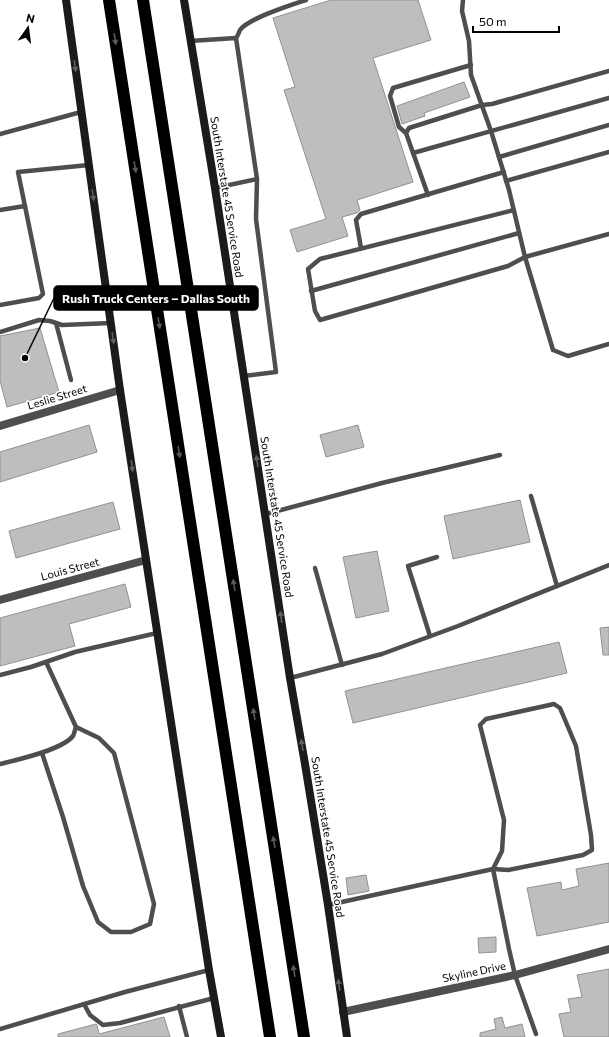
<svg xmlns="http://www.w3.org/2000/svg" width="609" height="1037" font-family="Commissioner,sans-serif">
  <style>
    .building { fill: #bebebe; stroke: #929292 }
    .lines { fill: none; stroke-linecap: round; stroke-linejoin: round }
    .lane { stroke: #4e4e4e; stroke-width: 4.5 }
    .street { stroke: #4e4e4e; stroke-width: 8 }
    .secondary { stroke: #1b1b1b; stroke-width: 8 }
    .highway { stroke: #000; stroke-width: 12 }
    .oneway { fill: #595959 }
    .oneway2 { fill: #5f5f5f }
    .labels { text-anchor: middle; stroke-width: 3; stroke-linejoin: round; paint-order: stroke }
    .street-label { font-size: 11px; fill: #000; stroke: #fff }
    .leader { fill: none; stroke: #000; stroke-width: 1.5 }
    .callout-dot { fill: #000; stroke: #fff; stroke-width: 1.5 }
    .callout { fill: #000; stroke: #000; stroke-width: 1.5 }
    .callout-label { font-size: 12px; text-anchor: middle; font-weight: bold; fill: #fff }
  </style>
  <rect width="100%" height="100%" fill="#fff"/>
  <g class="building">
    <path d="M331 0H418L431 40 373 58 413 182 357 200 360 210 357 213 342 217 348 236 297 252 290 230 326 219 284 90 295 87 273 18Z"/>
    <path d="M464 82 470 97 424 113 425 116 402 124 397 106Z"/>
    <path d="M40 328 59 392 7 407 0 381V336Z"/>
    <path d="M89 425 97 452 0 482V452Z"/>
    <path d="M358 425 364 447 326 457 320 435Z"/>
    <path d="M520 500 530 542 453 559 444 516Z"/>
    <path d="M113 502 120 529 16 558 9 531Z"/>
    <path d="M377 551 389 611 356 618 343 557Z"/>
    <path d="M125 584 131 607 69 624 75 646 0 666V618Z"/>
    <path d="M609 627V655H603L600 628Z"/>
    <path d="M559 642 567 673 353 723 345 691Z"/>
    <path d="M609 863V922L537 936 527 888 561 882 562 890 579 886 576 869Z"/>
    <path d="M366 875 369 891 348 895 346 878Z"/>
    <path d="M496 937V952L479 953 478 938Z"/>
    <path d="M609 969V1037H564L559 1014 571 1012 568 999 582 997 577 975Z"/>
    <path d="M164 1017 170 1037H58V1034L96 1024 97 1025 99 1034Z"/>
    <path d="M502 1017 505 1028 522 1024 525 1037H480V1033L496 1029 494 1019Z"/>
  </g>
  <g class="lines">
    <g class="lane">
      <path d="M463 0 462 11 469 41 471 75 491 131 509 190 525 257 508 266 320 320 315 311 308 269 320 259 514 210"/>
      <path d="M236 38C238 36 239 32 240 30 249 18 291 5 306 0"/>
      <path d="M190 41 236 38 257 179 215 188"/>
      <path d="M406 133 399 127 390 96 393 88 471 65"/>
      <path d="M0 134 81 112"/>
      <path d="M413 153 609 98"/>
      <path d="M499 157 609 125"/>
      <path d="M506 181 609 152"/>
      <path d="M428 195 406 133 409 128 482 105 492 104 609 71"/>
      <path d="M0 210 25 206"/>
      <path d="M609 234 525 257 553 350 568 356 609 344"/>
      <path d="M361 248 356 220 361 214 504 172"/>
      <path d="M311 291 519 233"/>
      <path d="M0 305 39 298 43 294 18 172 89 165"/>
      <path d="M56 323 71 380"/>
      <path d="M0 332 39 320 50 321 62 325 111 323"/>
      <path d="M244 376 276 372 256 219 257 179"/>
      <path d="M531 496 557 586"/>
      <path d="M266 514 382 483 500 455"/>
      <path d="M315 568 342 665"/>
      <path d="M430 636 408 566 437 557"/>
      <path d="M0 675 31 667 75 652 157 633"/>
      <path d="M290 678 382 654 458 626 609 565"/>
      <path d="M554 704 560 708 576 746 591 835 592 850 583 855 508 870 493 869 502 851 504 820 480 725 486 719Z"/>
      <path d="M42 753 63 817 83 886 98 922 111 932H131L150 924 154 904 114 753 99 738 76 727"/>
      <path d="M0 764C17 760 62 750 73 736 74 734 75 730 76 727L46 662"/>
      <path d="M328 905 493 869 509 949 515 975 536 1034"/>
      <path d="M84 1004 90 1015 103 1025 120 1023 214 998"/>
      <path d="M179 1006 187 1037"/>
      <path d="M0 1029 125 992 209 970"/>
    </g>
    <g class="street">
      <path d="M0 426 120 390"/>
      <path d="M0 600 146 560"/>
      <path d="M343 1012 515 975 609 949"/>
    </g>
    <g class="secondary">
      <path d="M66 0 120 390 209 970 221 1037"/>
      <path d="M184 0 215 188 290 678 305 764 328 905 347 1037"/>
    </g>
    <g class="highway">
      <path d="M109 0 270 1037"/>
      <path d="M143 0 304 1037"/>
    </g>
  </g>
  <defs><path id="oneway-solid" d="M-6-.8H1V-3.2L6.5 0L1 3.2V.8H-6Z"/></defs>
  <g class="oneway">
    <use href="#oneway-solid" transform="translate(115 39) rotate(81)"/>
    <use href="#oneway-solid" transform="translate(135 167) rotate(81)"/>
    <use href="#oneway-solid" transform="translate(159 323) rotate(81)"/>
    <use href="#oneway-solid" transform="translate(179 452) rotate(81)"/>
    <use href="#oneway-solid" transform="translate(234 585) rotate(-99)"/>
    <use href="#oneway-solid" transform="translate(254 714) rotate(-99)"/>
    <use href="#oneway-solid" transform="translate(274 842) rotate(-99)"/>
    <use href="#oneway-solid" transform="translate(294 971) rotate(-99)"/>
  </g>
  <g class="oneway2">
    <use href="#oneway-solid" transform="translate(75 66) rotate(82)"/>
    <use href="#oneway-solid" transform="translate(93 195) rotate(82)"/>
    <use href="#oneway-solid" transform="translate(113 338) rotate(82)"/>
    <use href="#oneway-solid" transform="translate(257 461) rotate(-99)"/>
    <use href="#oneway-solid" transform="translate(132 466) rotate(82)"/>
    <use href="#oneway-solid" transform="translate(281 617) rotate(-98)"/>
    <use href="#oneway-solid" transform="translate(302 745) rotate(-100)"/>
    <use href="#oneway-solid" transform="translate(339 985) rotate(-98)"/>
  </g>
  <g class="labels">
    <g class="street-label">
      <text transform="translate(227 197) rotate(81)" y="4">South Interstate 45 Service Road</text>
      <text transform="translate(57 397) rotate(-17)" y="4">Leslie Street</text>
      <text transform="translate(277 517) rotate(81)" y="4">South Interstate 45 Service Road</text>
      <text transform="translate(70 569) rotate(-15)" y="4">Louis Street</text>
      <text transform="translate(328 837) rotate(81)" y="4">South Interstate 45 Service Road</text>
      <text transform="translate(474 972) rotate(-12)" y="4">Skyline Drive</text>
    </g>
  </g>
  <path class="leader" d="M25 358L54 298"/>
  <circle class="callout-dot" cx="25" cy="358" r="4"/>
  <rect class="callout" x="54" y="286" width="204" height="24" rx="4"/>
  <g class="callout-label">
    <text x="156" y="303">Rush Truck Centers – Dallas South</text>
  </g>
  <g transform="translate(28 28) rotate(14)" stroke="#ffffff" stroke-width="3" paint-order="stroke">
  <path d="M0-3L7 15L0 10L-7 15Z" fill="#000000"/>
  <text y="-6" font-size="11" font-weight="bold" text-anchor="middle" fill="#000000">N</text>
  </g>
  <path d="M473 26v6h86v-6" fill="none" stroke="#000000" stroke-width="2"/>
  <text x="479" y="26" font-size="12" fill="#000000" stroke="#ffffff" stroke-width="3" paint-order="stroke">50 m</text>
</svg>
